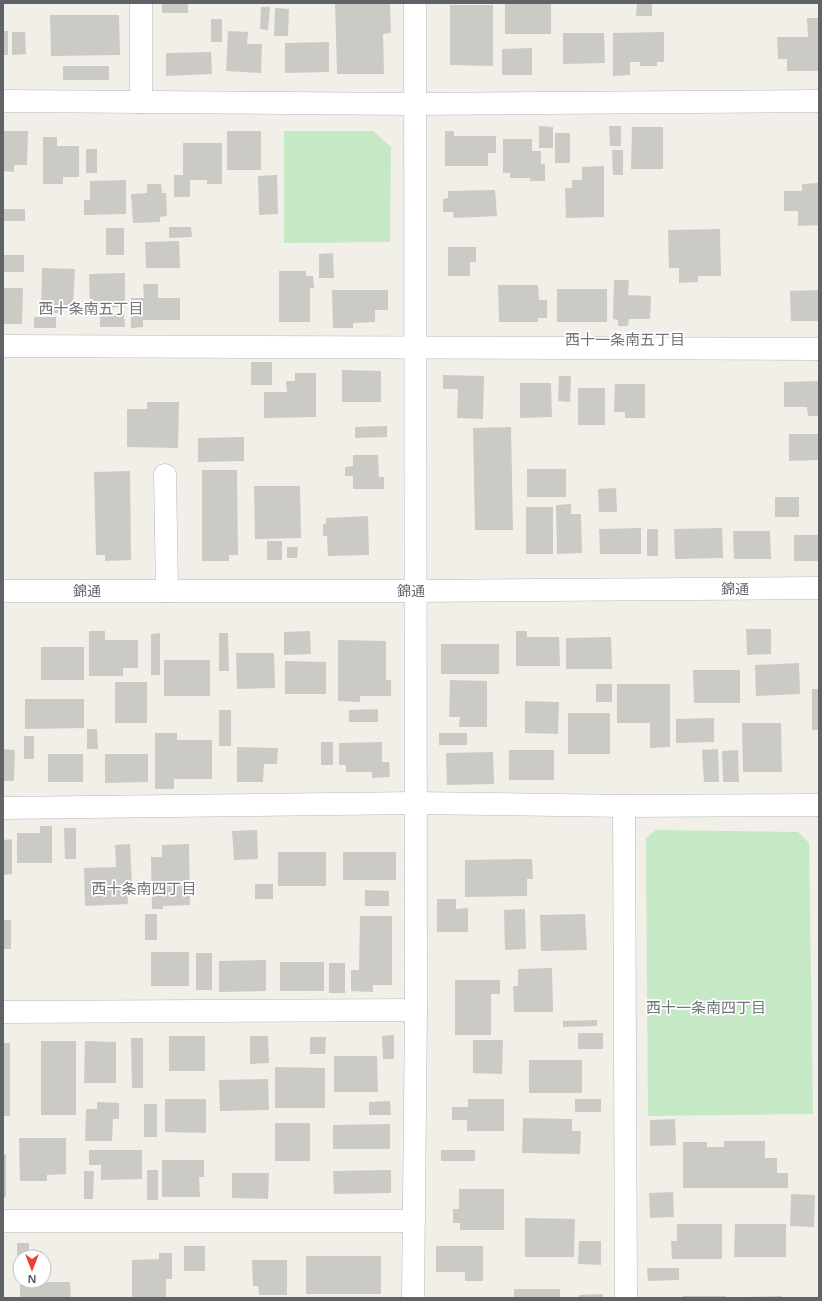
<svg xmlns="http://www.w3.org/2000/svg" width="822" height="1301" font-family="'Noto Sans','Noto Sans JP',sans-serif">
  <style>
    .green { fill: #c5e8c5 }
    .building { fill: #cccac5 }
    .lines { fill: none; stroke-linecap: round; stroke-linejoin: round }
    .minor-casing { stroke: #b5b8bc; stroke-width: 23 }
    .minor { stroke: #fff; stroke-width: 22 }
    .labels { text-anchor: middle; stroke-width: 3.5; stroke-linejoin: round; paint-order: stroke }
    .street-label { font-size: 14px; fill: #5f6368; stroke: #fff }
    .neighbourhood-label { font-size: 15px; fill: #70757a; stroke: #fff }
  </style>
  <rect width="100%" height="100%" fill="#f1efe8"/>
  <g class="green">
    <path d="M284 131H373L391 147 390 242 284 243Z"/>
    <path d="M656 830 798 832 809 843 813 1114 648 1116 646 838Z"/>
  </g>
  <g class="building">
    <rect x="162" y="3" width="26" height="10"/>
    <path d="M335 3H390L391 33 383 34 384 74H337Z"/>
    <rect x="505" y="3" width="46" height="31"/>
    <path d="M637 3H652V16H636Z"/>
    <path d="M450 5H493V66L450 65Z"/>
    <path d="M261 7H270L268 30 260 29Z"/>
    <path d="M275 8 289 9 288 36H274Z"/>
    <path d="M50 15H119L120 55 51 56Z"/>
    <path d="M807 18H819V71H787V59H778L777 37H808Z"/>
    <rect x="211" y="19" width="11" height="23"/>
    <rect x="3" y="31" width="5" height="24"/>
    <path d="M228 31 248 32 247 44H262L261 73 226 71Z"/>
    <path d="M12 32H25L26 54 12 55Z"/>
    <path d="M664 32V62H657V66H640V62H630V75L613 76V33Z"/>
    <path d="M563 33H604L605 63 563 64Z"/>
    <path d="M329 42V72L285 73V43Z"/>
    <path d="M532 48V75H502V49Z"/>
    <path d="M211 52 212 74 166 76V53Z"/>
    <rect x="63" y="66" width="46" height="14"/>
    <path d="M539 126 553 127V148H539Z"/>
    <path d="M609 126H621V146H610Z"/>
    <path d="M632 127H663V169H631Z"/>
    <path d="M3 131H28L27 165H14V172L3 171Z"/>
    <rect x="227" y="131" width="34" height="39"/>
    <path d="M445 131H454V136H496V153H488V166H445Z"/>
    <rect x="555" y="133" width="15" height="30"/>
    <path d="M43 137H57V146H79V177H63V184H43Z"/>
    <path d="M503 139H532V151H541V164H545V181H530V178H510V173H503Z"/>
    <path d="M183 143H222V184H207V180H190V197H174V175H183Z"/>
    <rect x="86" y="149" width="11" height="24"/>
    <path d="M612 150H623V175H613Z"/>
    <path d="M604 166V217L566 218 565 188H572V180H582V167Z"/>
    <path d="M277 175 278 214 259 215 258 176Z"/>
    <path d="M126 180V214L84 215V200H90V181Z"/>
    <path d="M819 183V225L798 226V211H784V191H802V184Z"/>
    <path d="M147 184H161L162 193H166L167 216 160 217V222L133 223 131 194 147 193Z"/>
    <path d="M495 190 497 216 454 218 453 212H443V199L448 198V191Z"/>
    <rect x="3" y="209" width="22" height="12"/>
    <path d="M169 227H191L192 237 169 238Z"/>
    <rect x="106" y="228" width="18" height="27"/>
    <path d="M720 229 721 276H698V282L679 283V268H669L668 230Z"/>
    <path d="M179 241 180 268H146L145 242Z"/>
    <path d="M448 247H476V262H470V276H448Z"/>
    <path d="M333 253 334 278H319V254Z"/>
    <rect x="3" y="255" width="21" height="17"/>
    <path d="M42 268 75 269 73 307H63L62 313H41Z"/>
    <path d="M279 271H306V276H313L314 288H310V322H279Z"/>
    <path d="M125 273V307L90 308 89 274Z"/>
    <path d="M614 280H629L628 295 651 296 650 319H629L628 326H618V320L613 319Z"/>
    <path d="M143 284H158V298H180V320H143V327L131 328V298H144Z"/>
    <path d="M498 285H538L539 300H547V318H538V322H499Z"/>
    <path d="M3 288H23L22 324H3Z"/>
    <rect x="557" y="289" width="50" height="33"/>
    <path d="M332 290H388V310H375V322L353 323V328H333Z"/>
    <path d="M819 290V321H791L790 291Z"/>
    <path d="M100 314H124L125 327H100Z"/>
    <rect x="34" y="317" width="22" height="11"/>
    <rect x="251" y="362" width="21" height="23"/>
    <path d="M342 370 381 371V402H342Z"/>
    <path d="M295 373H316V417L264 418V392H287L286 381H295Z"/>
    <path d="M443 375 484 376 483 419 457 418 458 389H443Z"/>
    <path d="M559 376H571L570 402 558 401Z"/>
    <path d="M819 381V416H808L807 407H784V382Z"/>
    <path d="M520 383H551L552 417 520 418Z"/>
    <path d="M615 384H645V418H625V412H614Z"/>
    <rect x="578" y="388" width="27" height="37"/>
    <path d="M147 402H179L178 448 127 447V409H147Z"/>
    <path d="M387 426V437L355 438V427Z"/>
    <path d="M511 427 513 530H475L473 428Z"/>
    <path d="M789 434H819V460L789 461Z"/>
    <path d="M244 437V461L198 462V438Z"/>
    <path d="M353 455H378L379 477H384V489H353V476H345V467L353 466Z"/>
    <rect x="527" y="469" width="39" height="28"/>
    <path d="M202 470H237L238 555H229V561H202Z"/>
    <path d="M130 471 131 560 105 561V555H96L94 472Z"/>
    <path d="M254 486H300L301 538 255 539Z"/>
    <path d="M616 488 617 512H599L598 489Z"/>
    <rect x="775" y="497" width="24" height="20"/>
    <path d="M571 504V514H581L582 553 557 554 556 505Z"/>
    <rect x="526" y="507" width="27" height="47"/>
    <path d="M368 516 369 555 328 556 327 536H323V524H326V518Z"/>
    <path d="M641 528V554H600L599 529Z"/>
    <path d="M722 528 723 558 675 559 674 529Z"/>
    <rect x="647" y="529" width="11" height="27"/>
    <path d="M733 531H770L771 559H734Z"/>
    <rect x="794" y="535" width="25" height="26"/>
    <rect x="267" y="541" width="15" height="19"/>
    <path d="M287 547H298L297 558H287Z"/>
    <path d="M746 629H771V654L747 655Z"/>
    <path d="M89 631H105V640H138V668H123V676H89Z"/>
    <path d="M310 631 311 654 284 655V632Z"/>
    <path d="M516 631H527V637H559L560 666H516Z"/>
    <path d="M160 633V675H151V634Z"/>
    <path d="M219 633H228L229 671H219Z"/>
    <path d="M611 637 612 669H566V638Z"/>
    <path d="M338 640 386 641V680H391V696H360V702L338 701Z"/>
    <rect x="441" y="644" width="58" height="30"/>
    <rect x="41" y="647" width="43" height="33"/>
    <path d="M236 653H274L275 688 237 689Z"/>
    <rect x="164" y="660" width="46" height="36"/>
    <path d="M285 661 326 662V694H285Z"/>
    <path d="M799 663 800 694 756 696 755 665Z"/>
    <path d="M693 670H740V703H694Z"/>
    <path d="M450 680 487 681V727H459L460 717H449Z"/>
    <rect x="115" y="682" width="32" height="41"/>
    <rect x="596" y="684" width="16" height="18"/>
    <path d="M617 684H670V747L650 748V723H617Z"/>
    <rect x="812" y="689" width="7" height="41"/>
    <path d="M25 699H84V728L25 729Z"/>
    <path d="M525 701 559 702 558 734 525 733Z"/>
    <path d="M378 709V722H349V710Z"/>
    <rect x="219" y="710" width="12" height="36"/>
    <rect x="568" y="713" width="42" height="41"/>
    <path d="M714 718V742L676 743V719Z"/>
    <path d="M742 723H781L782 772H743Z"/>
    <path d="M87 729H97L98 749H87Z"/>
    <path d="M155 733H177V740H212V779H174V789H155Z"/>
    <rect x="439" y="733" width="28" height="12"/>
    <rect x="24" y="736" width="10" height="23"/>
    <rect x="321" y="742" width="12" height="23"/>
    <path d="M382 742V762H389L390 777 372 778V772H346V765H339V743Z"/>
    <path d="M237 747 278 748 277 764H264L263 782H237Z"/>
    <path d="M3 749 15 750 14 781H3Z"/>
    <path d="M718 749 719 782H704L702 750Z"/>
    <rect x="509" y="750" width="45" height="30"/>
    <path d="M738 750 739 782H723L722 751Z"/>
    <path d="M493 752 494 784 447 785 446 753Z"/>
    <rect x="48" y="754" width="35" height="28"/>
    <path d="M105 754H148V782L105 783Z"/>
    <path d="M40 826H52V863H17V833H40Z"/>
    <path d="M64 828H76V859H65Z"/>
    <path d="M257 830 258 859 234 860 232 831Z"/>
    <path d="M12 839V874L3 875V840Z"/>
    <path d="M130 844 132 884H127L128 904 85 906 84 868 116 867 115 845Z"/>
    <path d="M189 844 190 905 163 906V909H152L151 857H162V845Z"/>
    <rect x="278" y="852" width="48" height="34"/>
    <rect x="343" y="852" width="53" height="28"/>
    <path d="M532 859 533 879H527V896L465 897V860Z"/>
    <rect x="255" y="884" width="18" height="15"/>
    <path d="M365 890 389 891V906H365Z"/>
    <path d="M437 899H456V909L468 908V932H437Z"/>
    <path d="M525 909 526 949 505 950 504 910Z"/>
    <rect x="145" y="914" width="12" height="26"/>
    <path d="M585 914 587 950 541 951 540 915Z"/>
    <path d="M360 916H392V985H373V992L351 991V970H359Z"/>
    <rect x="3" y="920" width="8" height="29"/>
    <rect x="151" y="952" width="38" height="34"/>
    <rect x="196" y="953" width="16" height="37"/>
    <path d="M266 960V991L219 992V961Z"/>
    <rect x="280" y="962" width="44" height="29"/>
    <rect x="329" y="963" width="16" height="30"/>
    <path d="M552 968 553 1012H514L513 986H518V969Z"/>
    <path d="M455 980H500V994H491V1035H455Z"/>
    <path d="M597 1020V1026L563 1027V1021Z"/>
    <rect x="578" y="1033" width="25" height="16"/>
    <path d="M394 1035V1059H383L382 1036Z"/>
    <rect x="169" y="1036" width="36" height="35"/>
    <path d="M250 1036H268L269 1063 250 1064Z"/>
    <path d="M310 1037H326L325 1054H310Z"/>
    <path d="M131 1038H143V1088H132Z"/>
    <path d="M473 1040H503L502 1074 473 1073Z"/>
    <rect x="41" y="1041" width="35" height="74"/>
    <path d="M85 1041 116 1042V1083H84Z"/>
    <rect x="3" y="1043" width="7" height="73"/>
    <path d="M334 1056H377L378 1092H334Z"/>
    <rect x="529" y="1060" width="53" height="33"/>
    <path d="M275 1067 325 1068V1108H275Z"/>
    <path d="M268 1079 269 1110 220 1111 219 1080Z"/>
    <path d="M165 1099H206V1133L165 1132Z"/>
    <path d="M468 1099H504V1131H467V1120H452V1107H468Z"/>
    <rect x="575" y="1099" width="26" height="13"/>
    <path d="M390 1101 391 1115H369V1102Z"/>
    <path d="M97 1102 119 1103V1119H113L112 1141H85L86 1109H97Z"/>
    <rect x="144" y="1104" width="13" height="33"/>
    <path d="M523 1118 572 1119V1131H581L580 1154 522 1153Z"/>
    <path d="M675 1119 676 1145 650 1146V1120Z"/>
    <rect x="275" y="1123" width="35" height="38"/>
    <path d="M390 1124V1149H333V1125Z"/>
    <path d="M19 1138H66V1174L47 1175V1181H20Z"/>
    <path d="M724 1141H765V1158H777V1173H788V1188H683V1142H707V1147H724Z"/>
    <path d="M89 1150H142V1179L101 1180V1165H89Z"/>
    <rect x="441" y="1150" width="34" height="11"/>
    <path d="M6 1154V1197H3V1155Z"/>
    <path d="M162 1160H204V1177H199L200 1197H162Z"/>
    <rect x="147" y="1170" width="11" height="30"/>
    <path d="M391 1170V1193L334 1194 333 1171Z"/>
    <path d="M84 1171H94L93 1199H84Z"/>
    <path d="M232 1173H269L268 1199 232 1198Z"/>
    <path d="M459 1189H504V1230H460V1223H453V1209H459Z"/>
    <path d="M673 1192 674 1217 650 1218 649 1193Z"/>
    <path d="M791 1194 815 1195 814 1227 790 1226Z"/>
    <path d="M525 1218 575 1219 574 1257H525Z"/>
    <path d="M677 1224H722V1259H672L671 1241H677Z"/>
    <path d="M735 1224H786V1257H734Z"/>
    <path d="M579 1241H601V1265L578 1264Z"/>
    <path d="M17 1243H29V1251H42V1257H20V1273H17Z"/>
    <rect x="184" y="1246" width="21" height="25"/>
    <path d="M436 1246H483V1281H465V1272H436Z"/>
    <path d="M159 1253H172V1279H166V1298H132V1260L159 1259Z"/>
    <rect x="306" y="1256" width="75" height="38"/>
    <path d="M252 1260H287V1295H259L258 1286H253Z"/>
    <path d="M647 1268H679V1280L648 1281Z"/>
    <path d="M20 1282H70L71 1298H20Z"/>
    <rect x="514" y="1289" width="46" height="9"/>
    <path d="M603 1294V1298H579V1295Z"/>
    <rect x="683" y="1296" width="43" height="2"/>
    <path d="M781 1296 782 1298H738V1297Z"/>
  </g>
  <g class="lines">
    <defs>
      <g id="minor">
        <path d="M141 3V102"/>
        <path d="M3 101 415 104 819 101"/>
        <path d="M3 346 819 349"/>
        <path d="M165 475 167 591"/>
        <path d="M3 591H416L819 588"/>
        <path d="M624 806 626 1298"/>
        <path d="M3 808 415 803 624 806 819 805"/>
        <path d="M3 1012 416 1010"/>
        <path d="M3 1221H414"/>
        <path d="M413 1298 416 1010 415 3"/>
      </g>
    </defs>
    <use href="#minor" class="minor-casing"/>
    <use href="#minor" class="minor"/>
  </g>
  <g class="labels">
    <g class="street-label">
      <text x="735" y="594">錦通</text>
      <text x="87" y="596">錦通</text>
      <text x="411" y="596">錦通</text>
    </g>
    <g class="neighbourhood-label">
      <text x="91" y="314">西十条南五丁目</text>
      <text x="625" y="345">西十一条南五丁目</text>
      <text x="144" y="894">西十条南四丁目</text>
      <text x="706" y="1013">西十一条南四丁目</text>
    </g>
  </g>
  <rect width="822" height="1301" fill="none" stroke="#5f6368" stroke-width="8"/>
  <g transform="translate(32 1269) rotate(180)"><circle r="19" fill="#ffffff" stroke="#bfc1c3"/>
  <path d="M0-3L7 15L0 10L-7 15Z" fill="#ea4335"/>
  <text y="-6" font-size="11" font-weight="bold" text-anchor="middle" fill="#5f6368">N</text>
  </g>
</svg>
